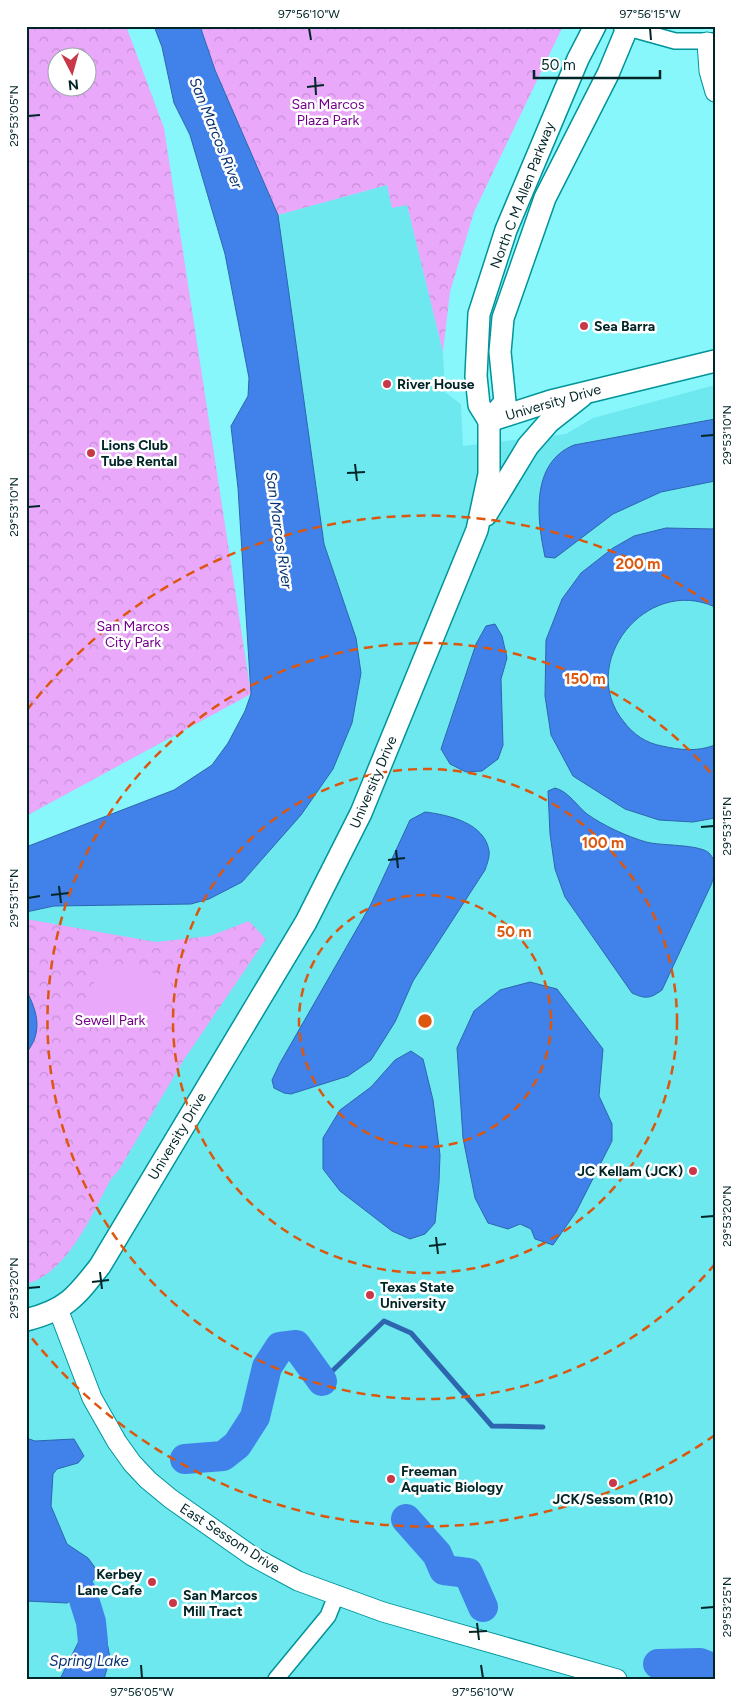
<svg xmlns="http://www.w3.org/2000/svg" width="741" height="1705" font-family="Figtree,sans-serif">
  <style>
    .built { fill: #6ce8ee }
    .park { fill: url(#park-crowns); fill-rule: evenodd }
    .pitch { fill: #e9a8fa }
    .water { fill: #4082e9; stroke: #2d66af }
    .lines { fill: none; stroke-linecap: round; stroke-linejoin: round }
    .stream { stroke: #2d66af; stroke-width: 5 }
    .river { stroke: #4082e9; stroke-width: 30 }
    .minor-casing { stroke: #009499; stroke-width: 18 }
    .tertiary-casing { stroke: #009499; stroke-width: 21 }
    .secondary-casing { stroke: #009499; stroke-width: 24 }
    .minor { stroke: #fff; stroke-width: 15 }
    .tertiary { stroke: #fff; stroke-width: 19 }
    .secondary { stroke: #fff; stroke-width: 21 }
    .ticks { fill: none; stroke: #002527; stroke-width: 2 }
    .ring { fill: none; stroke: #dc560d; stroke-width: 2.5; stroke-dasharray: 9 6 }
    .poi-dot { fill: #c93849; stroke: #fff; stroke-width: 2 }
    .labels { text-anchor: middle; stroke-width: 5; stroke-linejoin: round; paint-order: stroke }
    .park-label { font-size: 14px; fill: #76008d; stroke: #fff }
    .street-label { font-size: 14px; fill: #002527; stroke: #fff }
    .poi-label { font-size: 14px; font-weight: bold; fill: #002527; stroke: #fff; text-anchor: start }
    .water-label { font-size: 15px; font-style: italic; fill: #063272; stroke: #fff }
    .centre { fill: #dc560d; stroke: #fff; stroke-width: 2.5 }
    .ring-label { font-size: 15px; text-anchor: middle; font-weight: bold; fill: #dc560d; stroke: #fff; stroke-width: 5; stroke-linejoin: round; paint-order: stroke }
    .neatline { fill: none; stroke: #002527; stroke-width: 2 }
    .ticks-label { font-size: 12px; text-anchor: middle; fill: #002527 }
  </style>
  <defs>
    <pattern id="park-crowns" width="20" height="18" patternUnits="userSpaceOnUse" patternTransform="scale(1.25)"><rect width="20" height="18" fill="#e9a8fa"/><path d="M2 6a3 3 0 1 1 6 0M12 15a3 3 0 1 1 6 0" fill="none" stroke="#c690d6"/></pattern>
  </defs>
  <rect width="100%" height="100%" fill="#87f7fc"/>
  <path class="built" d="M387 185 392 207 407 204 443 352 445 392 461 404 463 446 566 434 593 418 715 385V1679H26V912L54 906 93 905 356 638 323 541 278 215Z"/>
  <g class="park">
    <path d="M26 26H126L164 128 251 694 26 816ZM58 58H88V88H58Z"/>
    <path d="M200 26H563L474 212 450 292 443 352 407 205 392 208 387 185 278 215 215 70Z"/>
    <path d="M26 919 156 942 210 936 249 921 266 939 183 1061 119 1170 111 1179C92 1214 68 1273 26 1284Z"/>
  </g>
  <path class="pitch" d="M98 962 172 977 160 1025 89 1010Z"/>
  <g class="water">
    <path d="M154 26H200L215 70 278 215 324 544 356 638 361 673 352 723 333 769 301 815 242 882 209 899 191 904 54 906 26 912V847L174 790 212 765 228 743 245 711 251 694 238 488 231 426 248 396 249 378 225 254 190 135 174 103 162 47Z"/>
    <path d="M715 419V481L661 492 613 514 555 558 545 557C537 519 530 463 574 445Z"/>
    <path d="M666 528 715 529V607C646 575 576 664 624 722 634 735 646 743 662 746 680 750 697 752 715 745V818L693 822 659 820 625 809 573 776 551 735 545 696 546 640 562 599 581 573 613 548 634 536Z"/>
    <path d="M495 624 502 636 507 658 501 679 503 745 498 759 482 771 466 772 450 764 441 749 476 644 486 626Z"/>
    <path d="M555 788C568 791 577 806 587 814 604 826 626 836 646 842 661 846 699 844 709 853 718 862 715 875 711 885L662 990C650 999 645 999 632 993L565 897 555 869 550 834 548 791Z"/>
    <path d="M425 812C449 815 485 823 489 851 490 857 487 864 485 870L413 981 395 1022 371 1060 348 1076 291 1094 284 1093 274 1088 272 1080 280 1063 370 906 410 820Z"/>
    <path d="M530 982 557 989 603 1049 599 1096 612 1124V1141L576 1212 553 1245 535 1239 531 1229 520 1224 508 1229 488 1223 475 1198 463 1138 457 1048 474 1011 500 990Z"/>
    <path d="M26 990C38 1012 43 1033 26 1053Z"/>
    <path d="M411 1051 423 1059 433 1100 440 1155 439 1182 435 1223 425 1234 410 1239 392 1231 340 1191 323 1169V1138L340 1110 371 1087 395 1060Z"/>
    <path d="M26 1438 35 1441 74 1439 84 1456 78 1463 57 1469 53 1474 51 1506 67 1544 88 1558 99 1573 82 1593 67 1603 26 1601Z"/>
    <path d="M79 1641 107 1642 110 1658 104 1679H60Z"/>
  </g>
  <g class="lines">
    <path class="stream" d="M322 1381 384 1321 411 1333 492 1426 543 1427"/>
    <g class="river">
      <path d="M185 1459 223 1456 237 1445 255 1417 267 1367 280 1347 296 1345 322 1381"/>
      <path d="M406 1519 437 1554 444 1570 468 1573 483 1607"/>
      <path d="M26 1522 38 1543 74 1579 82 1593 91 1622 93 1642 91 1658 83 1679"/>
      <path d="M658 1664 700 1663 715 1669"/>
    </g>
    <defs>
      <g id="minor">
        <path d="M621 26 675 41H715"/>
        <path d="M276 1679 328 1616 336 1596"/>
      </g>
      <g id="tertiary">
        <path d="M707 42 709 71 715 92"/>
        <path d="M58 1309 92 1398 117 1442 132 1463 148 1480 171 1499 252 1556 298 1581 383 1612 617 1679"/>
      </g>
      <g id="secondary">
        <path d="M489 421 505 402 500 352 503 318 545 198 608 74 628 26"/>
        <path d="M489 421 479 405 476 376 479 314 506 230 578 59 595 26"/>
        <path d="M489 421 551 401 715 361"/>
        <path d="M486 515 528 446 549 422 582 396"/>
        <path d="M26 1320C66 1310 76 1297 100 1266L306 922 361 813 477 530 489 474V421"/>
      </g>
    </defs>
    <use href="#minor" class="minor-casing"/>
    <use href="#tertiary" class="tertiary-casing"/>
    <use href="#secondary" class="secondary-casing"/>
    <use href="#minor" class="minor"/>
    <use href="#tertiary" class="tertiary"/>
    <use href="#secondary" class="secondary"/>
  </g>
  <path class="ticks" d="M309 28 311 40M650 28 651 40M315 77 316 95M307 87 324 85M28 116 40 115M701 436 714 435M355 464 357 481M347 473 365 472M28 507 40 506M701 827 714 826M396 850 398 868M388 860 405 858M59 886 61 903M51 895 69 893M28 898 40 896M701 1217 714 1216M436 1237 438 1254M429 1246 446 1244M100 1272 102 1289M92 1282 109 1280M28 1288 40 1287M701 1608 714 1607M477 1623 479 1640M469 1632 487 1631M141 1665 142 1678M481 1665 483 1678"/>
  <g class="ring">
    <circle cx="425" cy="1021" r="126"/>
    <circle cx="425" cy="1021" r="252"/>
    <path d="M715 1264A378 378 0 1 1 715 778"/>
    <path d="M715 1435A505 505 0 0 1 27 1332M27 710A505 505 0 0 1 715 607"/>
  </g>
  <g class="poi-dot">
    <circle cx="584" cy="326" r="5"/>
    <circle cx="387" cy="384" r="5"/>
    <circle cx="91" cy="453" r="5"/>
    <circle cx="693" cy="1171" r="5"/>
    <circle cx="370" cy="1295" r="5"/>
    <circle cx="391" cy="1479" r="5"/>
    <circle cx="613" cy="1483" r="5"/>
    <circle cx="152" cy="1582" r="5"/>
    <circle cx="173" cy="1603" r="5"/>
  </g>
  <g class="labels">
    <g class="park-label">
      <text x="328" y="109">San Marcos<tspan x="328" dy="16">Plaza Park</tspan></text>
      <text x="133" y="631">San Marcos<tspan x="133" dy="16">City Park</tspan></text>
      <text x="110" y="1025">Sewell Park</text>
    </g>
    <g class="street-label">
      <text transform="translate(522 195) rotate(-69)" y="5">North C M Allen Parkway</text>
      <text transform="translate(553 402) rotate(-16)" y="5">University Drive</text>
      <text transform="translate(373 782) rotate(-67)" y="5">University Drive</text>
      <text transform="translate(177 1136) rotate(-59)" y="5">University Drive</text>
      <text transform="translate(230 1538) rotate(33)" y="5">East Sessom Drive</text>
    </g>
    <g class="poi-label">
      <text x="594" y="331">Sea Barra</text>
      <text x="397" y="389">River House</text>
      <text x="101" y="450">Lions Club<tspan x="101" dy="16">Tube Rental</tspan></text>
      <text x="683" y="1176" text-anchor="end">JC Kellam (JCK)</text>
      <text x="380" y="1292">Texas State<tspan x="380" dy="16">University</tspan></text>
      <text x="401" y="1476">Freeman<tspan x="401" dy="16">Aquatic Biology</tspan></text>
      <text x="613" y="1504" text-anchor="middle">JCK/Sessom (R10)</text>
      <text x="142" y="1579" text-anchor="end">Kerbey<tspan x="142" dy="16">Lane Cafe</tspan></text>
      <text x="183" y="1600">San Marcos<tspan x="183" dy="16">Mill Tract</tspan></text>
    </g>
    <g class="water-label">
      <text transform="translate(216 133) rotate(68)" y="5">San Marcos River</text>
      <text transform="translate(279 530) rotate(82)" y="5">San Marcos River</text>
      <text x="89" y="1666">Spring Lake</text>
    </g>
  </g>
  <circle cx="425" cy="1021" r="8" class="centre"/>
  <g class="ring-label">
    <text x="638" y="569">200 m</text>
    <text x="585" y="684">150 m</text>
    <text x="603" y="848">100 m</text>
    <text x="514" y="937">50 m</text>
  </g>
  <rect width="741" height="1705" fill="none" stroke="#ffffff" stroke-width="55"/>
  <g transform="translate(72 72) rotate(174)"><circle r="24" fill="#ffffff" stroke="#99a8a9"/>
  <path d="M0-4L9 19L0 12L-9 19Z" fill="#c93849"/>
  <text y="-8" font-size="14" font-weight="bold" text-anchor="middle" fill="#002527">N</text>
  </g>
  <path d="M534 70v8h126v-8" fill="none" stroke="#002527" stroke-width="2.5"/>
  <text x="541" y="70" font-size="15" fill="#002527" stroke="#ffffff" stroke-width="4" paint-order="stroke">50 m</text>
  <rect x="28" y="28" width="686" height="1650" class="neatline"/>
  <g class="ticks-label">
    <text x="309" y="18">97°56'10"W</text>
    <text x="650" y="18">97°56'15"W</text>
    <text transform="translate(14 116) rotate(-90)" y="4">29°53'05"N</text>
    <text transform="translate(727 435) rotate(-90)" y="4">29°53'10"N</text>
    <text transform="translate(14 507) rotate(-90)" y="4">29°53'10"N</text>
    <text transform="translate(727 826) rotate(-90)" y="4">29°53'15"N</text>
    <text transform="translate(14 898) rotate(-90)" y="4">29°53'15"N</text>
    <text transform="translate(727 1216) rotate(-90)" y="4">29°53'20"N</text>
    <text transform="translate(14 1288) rotate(-90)" y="4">29°53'20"N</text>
    <text transform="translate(727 1607) rotate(-90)" y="4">29°53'25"N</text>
    <text x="142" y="1696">97°56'05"W</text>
    <text x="483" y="1696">97°56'10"W</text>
  </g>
</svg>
